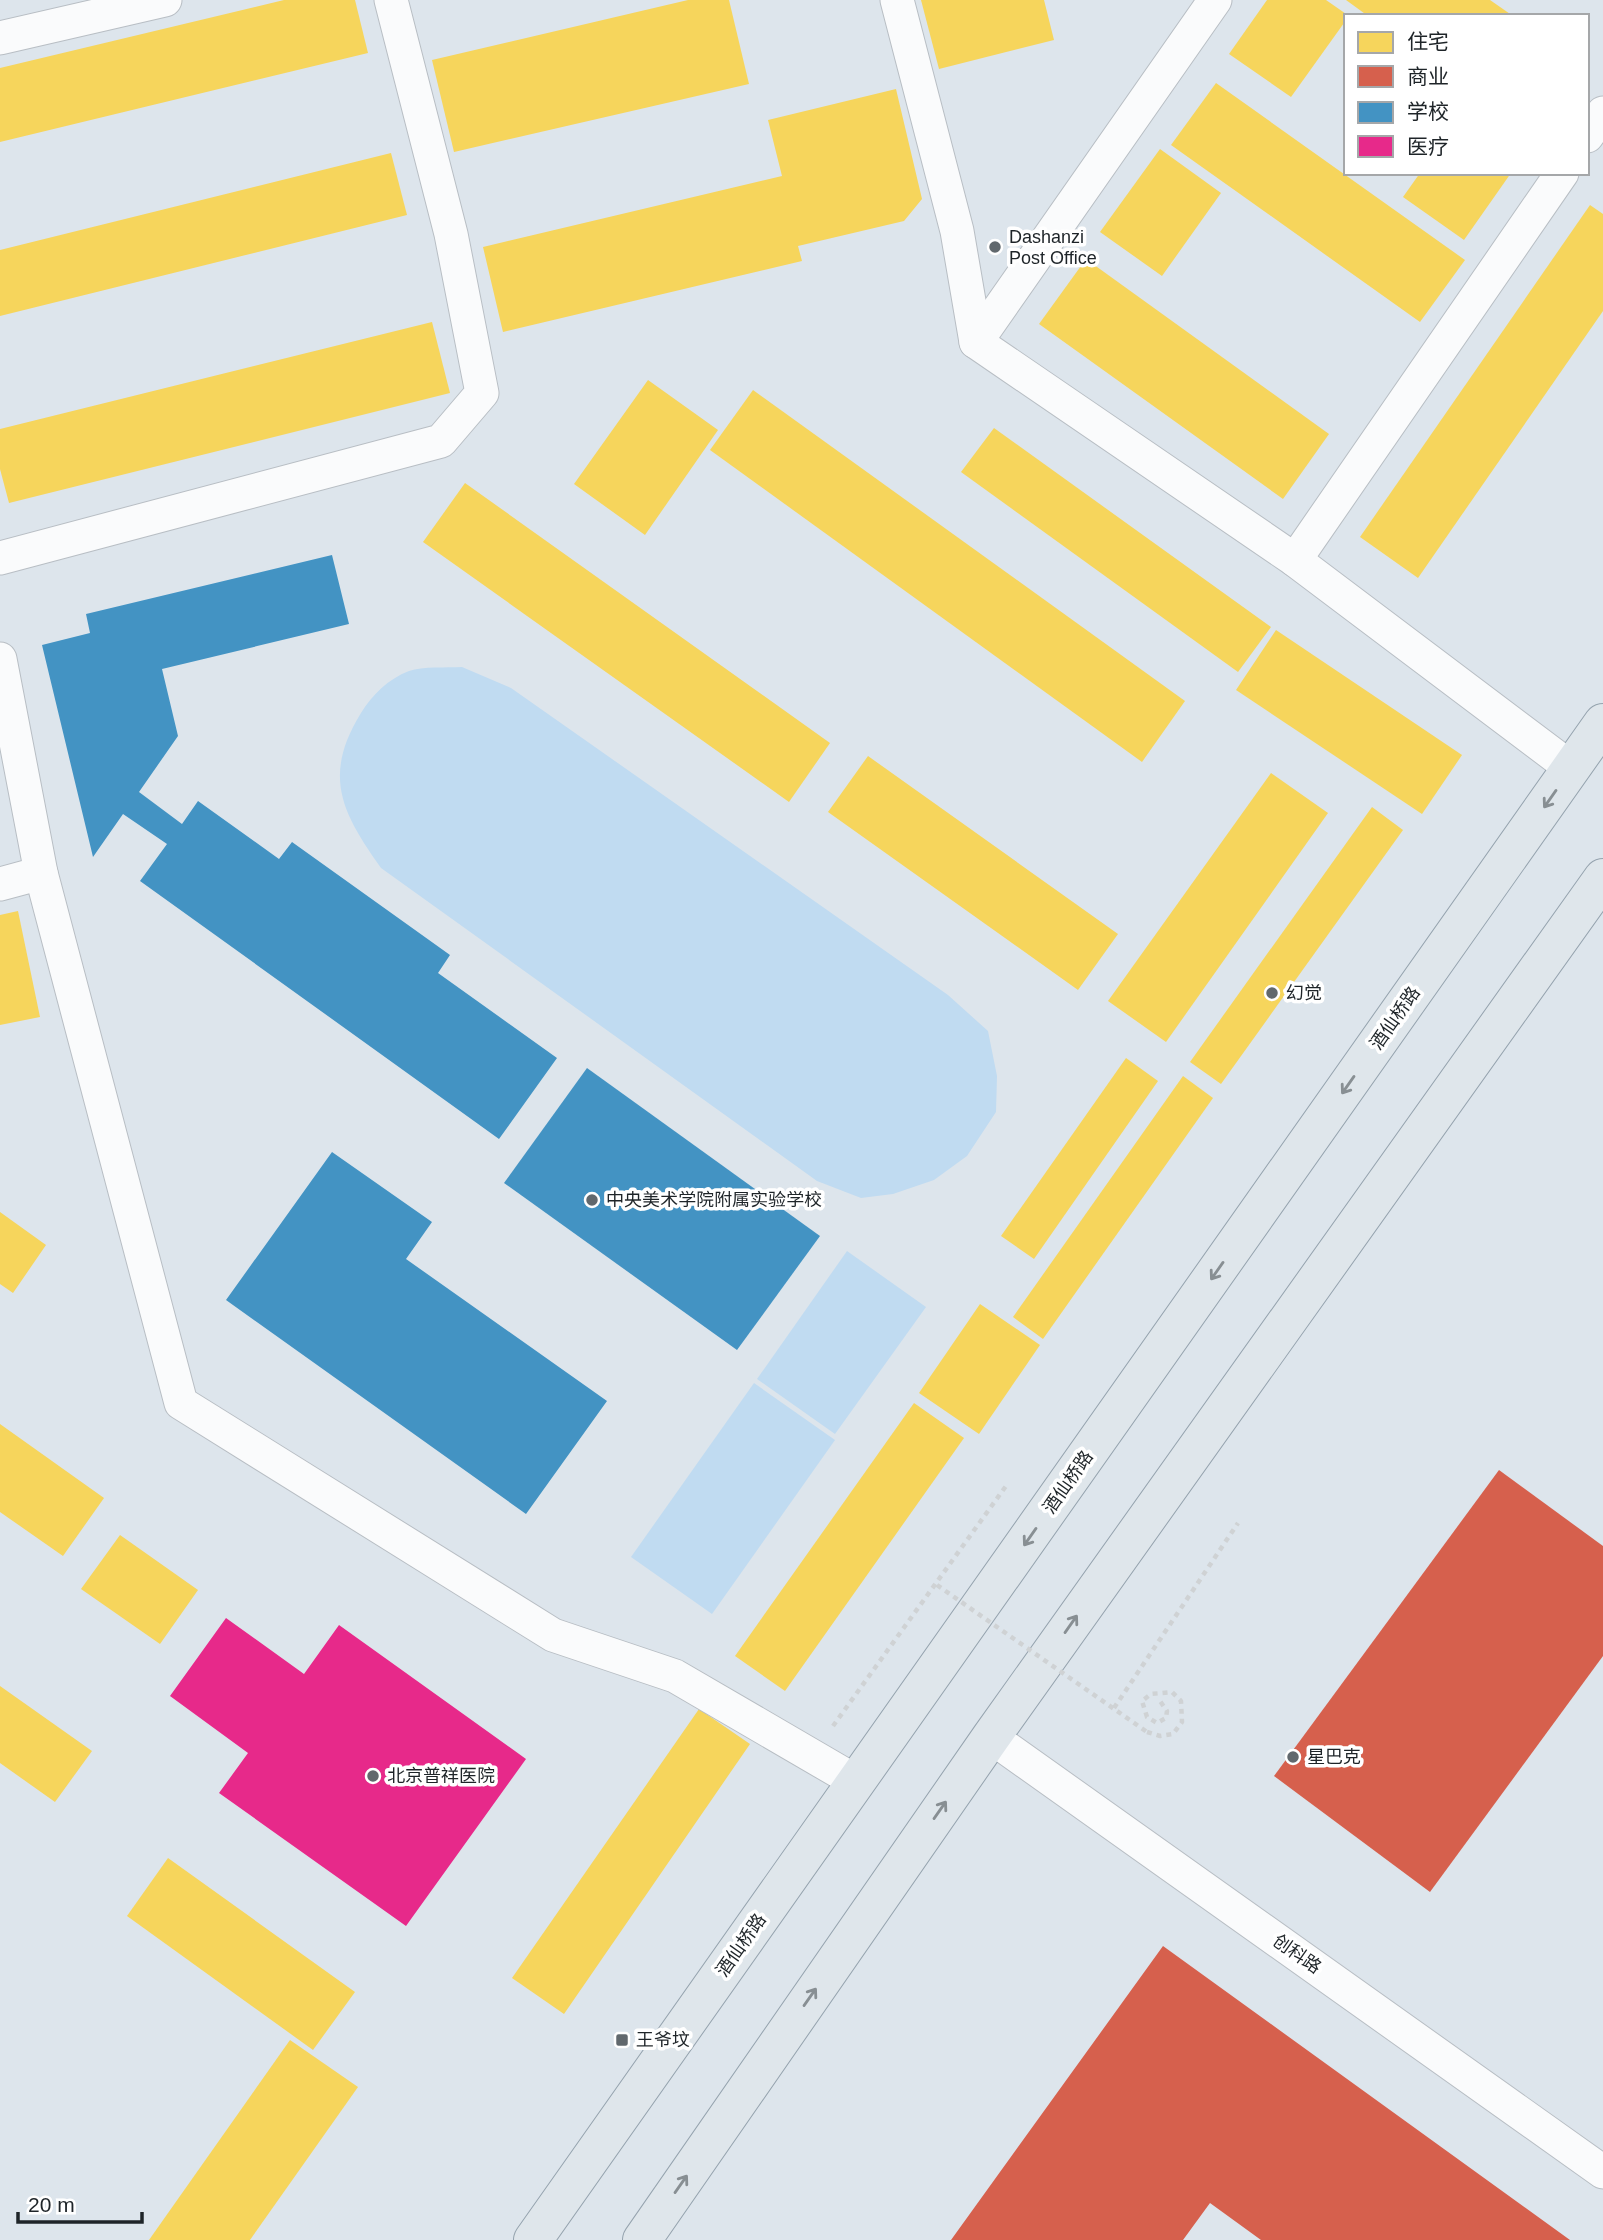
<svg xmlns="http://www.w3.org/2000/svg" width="1603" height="2240" font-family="Helvetica,'Noto Sans SC',sans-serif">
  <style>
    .green { fill: #c0dbf1 }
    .homes { fill: #f6d55c }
    .shops { fill: #d6604d }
    .schools { fill: #4393c3 }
    .health { fill: #e7298a }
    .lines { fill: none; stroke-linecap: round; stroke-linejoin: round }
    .street-casing { stroke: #b8bec4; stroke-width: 35 }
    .primary-casing { stroke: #95a3ae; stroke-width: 40 }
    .path { stroke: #cfd2d4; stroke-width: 4.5; stroke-dasharray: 5 5; stroke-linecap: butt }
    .street { stroke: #fafbfc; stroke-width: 33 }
    .primary { stroke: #dfe6eb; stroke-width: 38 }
    .path-bridge { stroke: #cfd2d4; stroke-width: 4.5; stroke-dasharray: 5 5; stroke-linecap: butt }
    .oneway { stroke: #888f93 }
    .poi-dot { fill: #61686d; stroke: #fff; stroke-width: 2.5 }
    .labels { text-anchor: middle; stroke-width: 7; stroke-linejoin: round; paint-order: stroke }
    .poi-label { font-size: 18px; fill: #1e2428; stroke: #fff; text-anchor: start }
    .street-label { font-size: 18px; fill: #1e2428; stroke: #fff }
  </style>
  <rect width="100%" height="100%" fill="#dde5ec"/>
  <g class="green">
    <path d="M462 667 511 688 948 995 988 1031 997 1076 996 1112 967 1156 934 1180 893 1194 861 1198 817 1181 381 868C342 813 322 776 361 713 372 695 388 679 409 671 423 666 446 668 462 667Z"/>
    <path d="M847 1251 926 1307 835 1434 757 1379Z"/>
    <path d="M754 1383 835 1440 712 1614 631 1557Z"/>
  </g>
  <g class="homes">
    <path d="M284 0H355L368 53 0 142V68Z"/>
    <path d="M688 0H729L749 84 454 152 432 60Z"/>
    <path d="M921 0H1044L1054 40 939 69Z"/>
    <path d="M1267 0H1326L1349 16 1291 97 1229 54Z"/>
    <path d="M1346 0H1490L1513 16H1368Z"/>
    <path d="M1216 83 1465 260 1420 322 1171 145Z"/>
    <path d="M896 89 922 199 904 221 798 246 802 261 503 332 483 247 782 176 768 120Z"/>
    <path d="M1160 149 1221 193 1162 276 1100 232Z"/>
    <path d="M391 153 407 215 0 316V250Z"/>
    <path d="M1420 173H1511L1464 240 1403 197Z"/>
    <path d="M1590 205 1603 214V311L1418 578 1360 537Z"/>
    <path d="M1086 259 1329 434 1283 499 1039 324Z"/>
    <path d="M432 322 450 393 9 503 0 469V429Z"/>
    <path d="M648 380 718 430 645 535 574 484Z"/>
    <path d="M753 390 1185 701 1142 762 710 450Z"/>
    <path d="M994 428 1271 627 1238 672 961 472Z"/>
    <path d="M465 483 830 743 789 802 423 542Z"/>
    <path d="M1276 630 1462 755 1422 814 1236 690Z"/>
    <path d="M868 756 1118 934 1078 990 828 812Z"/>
    <path d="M1271 773 1328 813 1166 1042 1108 1001Z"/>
    <path d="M1372 807 1403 830 1221 1084 1190 1062Z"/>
    <path d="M18 911 40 1017 0 1025V915Z"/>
    <path d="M1126 1058 1158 1081 1034 1259 1001 1236Z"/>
    <path d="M1183 1076 1213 1098 1043 1339 1013 1317Z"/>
    <path d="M0 1212 46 1245 13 1293 0 1284Z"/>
    <path d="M980 1304 1040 1345 979 1434 919 1393Z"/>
    <path d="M914 1403 964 1438 785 1691 735 1656Z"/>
    <path d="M0 1424 104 1498 63 1556 0 1512Z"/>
    <path d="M120 1535 198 1590 160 1644 81 1589Z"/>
    <path d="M0 1686 92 1751 55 1802 0 1763Z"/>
    <path d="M699 1709 750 1744 564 2014 512 1978Z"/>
    <path d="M168 1858 355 1992 313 2050 127 1916Z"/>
    <path d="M290 2040 358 2087 250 2240H149Z"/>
  </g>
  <g class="shops">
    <path d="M1499 1470 1603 1546V1656L1430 1892 1274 1776Z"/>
    <path d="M1163 1946 1570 2240H1261L1210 2203 1183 2240H951Z"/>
  </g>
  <g class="schools">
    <path d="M332 555 349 624 162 669 178 736 139 792 182 824 198 801 279 859 292 842 450 955 438 973 557 1058 499 1139 140 881 167 844 123 814 93 857 42 645 90 633 86 614Z"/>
    <path d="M587 1068 820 1236 737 1350 504 1183Z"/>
    <path d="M332 1152 432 1222 406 1259 607 1401 526 1514 226 1300Z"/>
  </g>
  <path class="health" d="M226 1618 304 1674 339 1625 526 1759 406 1926 219 1793 248 1753 170 1696Z"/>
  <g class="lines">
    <defs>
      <g id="street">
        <path d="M897 0 957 231 976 342 1295 560 1571 768"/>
        <path d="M0 38 165 0"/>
        <path d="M1587 136 1603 113"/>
        <path d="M976 342 1215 0"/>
        <path d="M0 558 441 441 482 393 451 234 391 0"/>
        <path d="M1295 560 1562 173"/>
        <path d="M0 659 41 873 181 1403 553 1635 675 1676 857 1782"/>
        <path d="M0 884 41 873"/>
        <path d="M991 1737 1603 2172"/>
      </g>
      <g id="primary">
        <path d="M533 2240 1603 723"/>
        <path d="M642 2240 991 1737 1603 878"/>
      </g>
    </defs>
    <use href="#street" class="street-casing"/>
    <use href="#primary" class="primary-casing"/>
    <g class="path">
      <path d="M1114 1708 1238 1523"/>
      <path d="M833 1726 1006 1486"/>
      <path d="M1147 1732 1160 1736 1173 1734 1182 1722 1181 1701 1172 1692 1151 1694 1142 1701 1147 1717 1157 1723 1166 1718 1167 1711 1160 1701"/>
    </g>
    <use href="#street" class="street"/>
    <use href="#primary" class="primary"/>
    <path class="path-bridge" d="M937 1585 1147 1732"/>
  </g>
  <defs><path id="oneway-shaft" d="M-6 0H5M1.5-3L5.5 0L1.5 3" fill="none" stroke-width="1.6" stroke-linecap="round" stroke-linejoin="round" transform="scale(1.75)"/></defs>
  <g class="oneway">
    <use href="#oneway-shaft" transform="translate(1550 799) rotate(125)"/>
    <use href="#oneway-shaft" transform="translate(1348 1085) rotate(125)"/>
    <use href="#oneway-shaft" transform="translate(1217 1271) rotate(125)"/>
    <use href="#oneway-shaft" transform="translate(1030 1537) rotate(125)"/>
    <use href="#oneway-shaft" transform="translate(1071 1624) rotate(-55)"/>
    <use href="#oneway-shaft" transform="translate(940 1810) rotate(-55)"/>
    <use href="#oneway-shaft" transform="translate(810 1997) rotate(-55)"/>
    <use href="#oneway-shaft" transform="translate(681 2184) rotate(-55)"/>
  </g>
  <g class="poi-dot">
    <circle cx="995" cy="247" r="7"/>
    <circle cx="1272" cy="993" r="7"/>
    <circle cx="592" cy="1200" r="7"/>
    <circle cx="1293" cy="1757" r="7"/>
    <circle cx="373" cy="1776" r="7"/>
    <rect x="615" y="2033" width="14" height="14" rx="3.5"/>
  </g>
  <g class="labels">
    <g class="poi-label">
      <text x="1009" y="243">Dashanzi<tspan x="1009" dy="21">Post Office</tspan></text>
      <text x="1286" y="999">幻觉</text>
      <text x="606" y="1206">中央美术学院附属实验学校</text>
      <text x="1307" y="1763">星巴克</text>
      <text x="387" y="1782">北京普祥医院</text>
      <text x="636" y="2046">王爷坟</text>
    </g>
    <g class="street-label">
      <text transform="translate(1395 1018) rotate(-55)" y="6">酒仙桥路</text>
      <text transform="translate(1068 1482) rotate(-55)" y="6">酒仙桥路</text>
      <text transform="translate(741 1945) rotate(-55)" y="6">酒仙桥路</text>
      <text transform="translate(1297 1954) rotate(35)" y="6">创科路</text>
    </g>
  </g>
  <rect x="1344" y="14" width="245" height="161" fill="#ffffff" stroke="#a5a7a9" stroke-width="2"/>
  <rect x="1358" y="32" width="35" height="21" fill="#f6d55c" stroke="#a5a7a9" stroke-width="2"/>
  <text x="1407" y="49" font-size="21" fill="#1e2428">住宅</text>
  <rect x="1358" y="66" width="35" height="21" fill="#d6604d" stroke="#a5a7a9" stroke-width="2"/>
  <text x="1407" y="84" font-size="21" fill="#1e2428">商业</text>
  <rect x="1358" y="102" width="35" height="21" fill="#4393c3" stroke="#a5a7a9" stroke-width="2"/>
  <text x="1407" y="119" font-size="21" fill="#1e2428">学校</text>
  <rect x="1358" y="136" width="35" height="21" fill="#e7298a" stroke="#a5a7a9" stroke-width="2"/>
  <text x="1407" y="154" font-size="21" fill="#1e2428">医疗</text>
  <path d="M18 2212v10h124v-10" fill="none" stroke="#1e2428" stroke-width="3.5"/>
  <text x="28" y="2212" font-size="21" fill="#1e2428" stroke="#ffffff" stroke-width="5" paint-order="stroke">20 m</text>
</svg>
